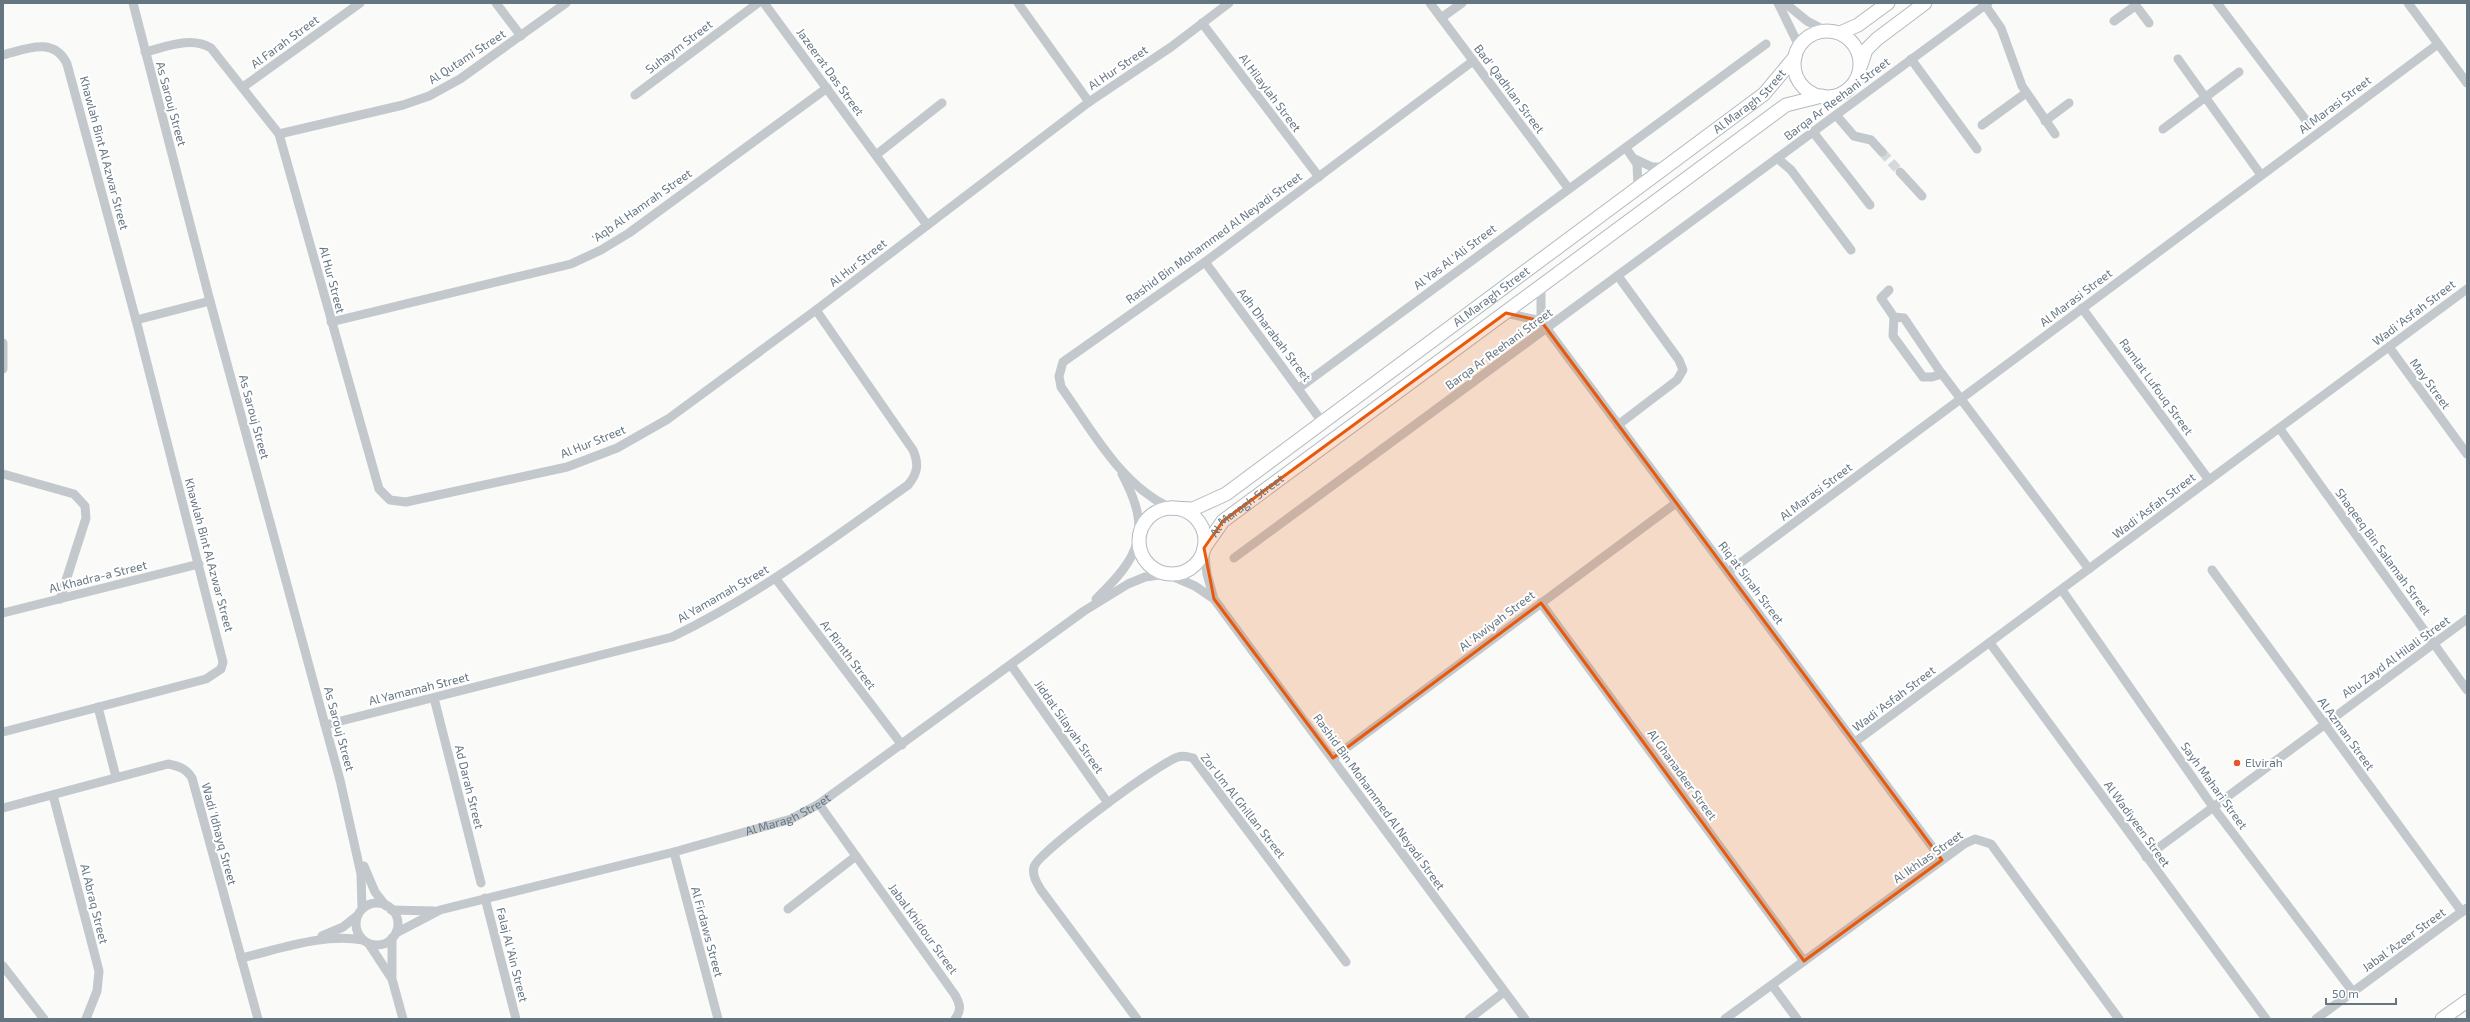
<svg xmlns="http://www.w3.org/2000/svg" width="2470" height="1022" font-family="'Exo 2',sans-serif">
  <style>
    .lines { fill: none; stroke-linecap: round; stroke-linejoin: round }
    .street-tunnel { stroke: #d5d9db; stroke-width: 9; stroke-dasharray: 9 4.5; stroke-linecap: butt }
    .secondary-casing { stroke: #b3babf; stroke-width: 15 }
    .street { stroke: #c3c8cc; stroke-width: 9 }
    .secondary { stroke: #fff; stroke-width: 13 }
    .marked { fill: #e8590c; fill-opacity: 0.2; stroke: #e8590c; stroke-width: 3; stroke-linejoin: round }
    .poi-dot { fill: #e4572e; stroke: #fff; stroke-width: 1.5 }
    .labels { text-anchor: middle; stroke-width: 4; stroke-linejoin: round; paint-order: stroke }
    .street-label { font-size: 12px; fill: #657683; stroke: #fff }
    .poi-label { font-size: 12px; fill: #657683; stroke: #fff; text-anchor: start }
  </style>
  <rect width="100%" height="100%" fill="#fafaf8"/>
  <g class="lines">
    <path class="street-tunnel" d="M1882 152 1900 172"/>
    <defs>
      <g id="secondary">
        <circle cx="1827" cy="64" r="33"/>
        <path d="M1840 33 1858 25 1888 3"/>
        <path d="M1861 65 1866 50 1877 39 1925 3"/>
        <path id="s2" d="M1171 508 1193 509 1226 494 1764 94 1795 57"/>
        <circle cx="1172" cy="541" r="33"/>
        <path id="s3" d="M1204 548 1223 521 1786 105 1822 96"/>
        <path d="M2442 1019 2467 1001"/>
      </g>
    </defs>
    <use href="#secondary" class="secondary-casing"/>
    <g class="street">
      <path d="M133 3 210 301 340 780 361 874 362 909"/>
      <path d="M496 3 521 36"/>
      <path d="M764 3 927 225"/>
      <path d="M1018 3 1089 102"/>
      <path d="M1430 3 1569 189"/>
      <path d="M1778 3 1799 46"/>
      <path d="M1785 3 1807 21 1826 31"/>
      <path d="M2134 3 2149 23"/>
      <path d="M2217 3 2308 123"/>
      <path d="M2408 3 2467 83"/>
      <path d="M1985 5 2001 28 2022 86 2055 134"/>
      <path d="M1441 18 1462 3"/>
      <path d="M2114 21 2135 6"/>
      <path d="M1202 23 1319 177"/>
      <path d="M145 52C166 47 191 36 211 48L279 134 379 489 390 500 406 502 567 467 617 448 668 419 816 310 1089 102 1171 47 1229 3"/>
      <path d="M3 55C26 49 54 36 67 64L136 320 223 662 221 669 206 679 3 732"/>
      <path d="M1911 59 1977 149"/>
      <path d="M2178 59 2261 175"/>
      <path d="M243 87 360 3"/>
      <path d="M635 95 758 3"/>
      <path d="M1836 115 1854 136 1871 140 1882 152"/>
      <path d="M2045 121 2069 103"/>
      <path d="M1982 125 2026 93"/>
      <path d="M2163 129 2239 72"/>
      <path d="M1813 132 1870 205"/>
      <path d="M279 134 403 105 429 96 460 79 566 3"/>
      <path d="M1626 148 1637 164 1638 186"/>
      <path d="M876 155 942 103"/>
      <path d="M1777 158 1791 170 1851 250"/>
      <path d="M1635 159 1652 167H1664"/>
      <path d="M1900 172 1922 196"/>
      <path d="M1205 262 1323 423"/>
      <path d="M1541 286V321L1942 860"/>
      <path d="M1889 290 1881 298 1894 317 1904 318 1939 370 2089 569"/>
      <path d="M2082 308 2209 480"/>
      <path d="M1506 313 1541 321"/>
      <path d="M1894 317 1893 336 1923 377H1932L1942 374"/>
      <path d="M136 320 210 301"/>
      <path d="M331 322 571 264 601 250 629 233 827 88"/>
      <path d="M3 343V369"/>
      <path d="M2389 347 2467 454"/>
      <path d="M1299 388 1766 44"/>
      <path d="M1618 425 1677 380 1683 370 1679 360 1618 276"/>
      <path d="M2280 429 2467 690"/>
      <path d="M3 474 74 494 85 506 86 518 60 599"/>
      <path d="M1171 508C1121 486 1092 430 1061 387L1059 376 1063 362 1205 262 1473 61"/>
      <path d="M1204 548 1207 574 1214 599"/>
      <path d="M1234 558 1988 3"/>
      <path d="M2212 570 2462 912"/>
      <path d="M1728 572 2438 44"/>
      <path d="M776 579 902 745"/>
      <path d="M2062 590 2213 807 2353 992"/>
      <path d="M1096 599C1140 556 1153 532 1122 474"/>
      <path d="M1541 603 1804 961"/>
      <path d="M3 613 199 564"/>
      <path d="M1990 643 2266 1019"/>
      <path d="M1011 665 1108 803"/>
      <path d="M434 698 481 883"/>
      <path d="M98 707 116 777"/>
      <path d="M325 725 672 637C757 596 832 539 908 485 918 473 919 464 913 450L816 310"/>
      <path d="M1855 742 2467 289"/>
      <path d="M1333 758 1676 503"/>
      <path d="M53 795 99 971 97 991 86 1019"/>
      <path d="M819 804 955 995C960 1004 962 1010 955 1019"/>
      <path d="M3 808 168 764C178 766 186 768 192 778L258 1019"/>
      <path d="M674 852 718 1019"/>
      <path d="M2146 857 2467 619"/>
      <path d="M364 866 375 892 386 906"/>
      <path d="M485 898 516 1019"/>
      <circle cx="377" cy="924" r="21"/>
      <path d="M788 909 856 856"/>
      <path d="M391 910 434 911"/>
      <path id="s1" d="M396 933 440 910 674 852 791 819 819 804 1084 611 1128 584 1145 577 1167 574 1195 586 1214 599 1525 1019"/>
      <path d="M322 936 343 927 358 915"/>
      <path d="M369 944 392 979 403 1019"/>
      <path d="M241 958C280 949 322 933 363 940"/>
      <path d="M3 966 44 1019"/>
      <path d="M392 976V938"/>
      <path d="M1772 985 1797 1019"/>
      <path d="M1137 1019 1041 890C1037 883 1032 876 1034 867 1037 853 1160 762 1178 757 1184 755 1188 757 1193 758L1346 962"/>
      <path d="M1469 1019 1504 992"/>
      <path d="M1725 1019 1964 844 1975 839 1991 844 2119 1019"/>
      <path d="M2316 1019 2467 908"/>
    </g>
    <use href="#secondary" class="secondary"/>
  </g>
  <path class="marked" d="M1506 313 1541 321 1942 860 1804 961 1541 603 1333 758 1214 599 1204 548 1223 521Z"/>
  <circle class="poi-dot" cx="2237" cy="763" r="4"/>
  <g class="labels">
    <g class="street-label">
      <text transform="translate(285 42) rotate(-36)" y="4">Al Farah Street</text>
      <text transform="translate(679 47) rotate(-37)" y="4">Suhaym Street</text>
      <text transform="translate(467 57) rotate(-33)" y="4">Al Qutami Street</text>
      <text transform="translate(1118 68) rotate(-34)" y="4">Al Hur Street</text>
      <text transform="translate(830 72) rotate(54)" y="4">Jazeerat Das Street</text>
      <text transform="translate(1509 89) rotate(53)" y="4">Bad' Qadhlan Street</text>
      <text transform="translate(1270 93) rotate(53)" y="4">Al Hilaylah Street</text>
      <text transform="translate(1837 99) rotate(-37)" y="4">Barqa Ar Reehani Street</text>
      <text dy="4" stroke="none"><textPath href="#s2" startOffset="713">Al Maragh Street</textPath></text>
      <text transform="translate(171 104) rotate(75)" y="4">As Sarouj Street</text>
      <text transform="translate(2335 105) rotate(-37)" y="4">Al Marasi Street</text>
      <text transform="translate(104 153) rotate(75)" y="4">Khawlah Bint Al Azwar Street</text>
      <text transform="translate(642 206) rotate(-35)" y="4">'Aqb Al Hamrah Street</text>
      <text transform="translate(1214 238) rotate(-36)" y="4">Rashid Bin Mohammed Al Neyadi Street</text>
      <text transform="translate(1455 257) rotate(-37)" y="4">Al Yas Al 'Ali Street</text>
      <text transform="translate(858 263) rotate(-38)" y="4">Al Hur Street</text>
      <text transform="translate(332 280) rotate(75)" y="4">Al Hur Street</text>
      <text dy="4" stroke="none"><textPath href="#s2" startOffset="389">Al Maragh Street</textPath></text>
      <text transform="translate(2076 298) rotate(-37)" y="4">Al Marasi Street</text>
      <text transform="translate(2414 313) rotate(-37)" y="4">Wadi 'Asfah Street</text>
      <text transform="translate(1274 335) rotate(53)" y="4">Adh Dharabah Street</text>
      <text transform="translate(1499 349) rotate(-36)" y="4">Barqa Ar Reehani Street</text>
      <text transform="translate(2430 384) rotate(54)" y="4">May Street</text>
      <text transform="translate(2156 387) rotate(54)" y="4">Ramlat Lufouq Street</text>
      <text transform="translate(254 417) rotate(75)" y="4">As Sarouj Street</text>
      <text transform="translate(593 442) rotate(-22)" y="4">Al Hur Street</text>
      <text transform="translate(1816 492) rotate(-37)" y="4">Al Marasi Street</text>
      <text transform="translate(2154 506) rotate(-37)" y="4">Wadi 'Asfah Street</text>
      <text dy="4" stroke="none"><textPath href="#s3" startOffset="61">Al Maragh Street</textPath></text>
      <text transform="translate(2383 552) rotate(54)" y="4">Shaqeeq Bin Salamah Street</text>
      <text transform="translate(209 555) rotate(75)" y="4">Khawlah Bint Al Azwar Street</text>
      <text transform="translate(98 577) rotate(-14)" y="4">Al Khadra-a Street</text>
      <text transform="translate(1751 583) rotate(53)" y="4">Riq'at Sinah Street</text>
      <text transform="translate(723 594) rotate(-30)" y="4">Al Yamamah Street</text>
      <text transform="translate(1497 621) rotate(-37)" y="4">Al 'Awiyah Street</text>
      <text transform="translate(848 655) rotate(53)" y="4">Ar Rimth Street</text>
      <text transform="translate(2396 657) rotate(-36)" y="4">Abu Zayd Al Hilali Street</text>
      <text transform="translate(419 689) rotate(-14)" y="4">Al Yamamah Street</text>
      <text transform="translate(1894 699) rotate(-37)" y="4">Wadi 'Asfah Street</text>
      <text transform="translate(1069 727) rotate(55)" y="4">Jiddat Silayah Street</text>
      <text transform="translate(339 729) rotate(75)" y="4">As Sarouj Street</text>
      <text transform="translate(2346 734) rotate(54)" y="4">Al Azman Street</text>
      <text transform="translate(1682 775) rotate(54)" y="4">Al Ghanadeer Street</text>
      <text transform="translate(2214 786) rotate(54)" y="4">Sayh Mahari Street</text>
      <text transform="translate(469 787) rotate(76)" y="4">Ad Darah Street</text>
      <text transform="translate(1379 802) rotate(54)" y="4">Rashid Bin Mohammed Al Neyadi Street</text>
      <text transform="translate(1243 806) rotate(52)" y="4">Zor Um Al Ghillan Street</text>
      <text dy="4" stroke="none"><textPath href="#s1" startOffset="411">Al Maragh Street</textPath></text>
      <text transform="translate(2137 824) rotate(54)" y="4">Al Wadiyeen Street</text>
      <text transform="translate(219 834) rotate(75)" y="4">Wadi 'Idhayq Street</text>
      <text transform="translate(1928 857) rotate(-35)" y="4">Al Ikhlas Street</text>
      <text transform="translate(94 904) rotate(76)" y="4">Al Abraq Street</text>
      <text transform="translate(923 929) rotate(54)" y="4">Jabal Khidour Street</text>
      <text transform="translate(707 932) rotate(75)" y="4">Al Firdaws Street</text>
      <text transform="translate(2404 940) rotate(-36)" y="4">Jabal 'Azeer Street</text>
      <text transform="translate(512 955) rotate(76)" y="4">Falaj Al 'Ain Street</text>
    </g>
    <g class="poi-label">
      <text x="2245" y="767">Elvirah</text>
    </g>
  </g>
  <rect width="2470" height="1022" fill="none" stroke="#657683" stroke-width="8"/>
  <path d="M2326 998v6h70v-6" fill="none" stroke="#657683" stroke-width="2"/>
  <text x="2332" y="998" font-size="12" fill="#657683" stroke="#ffffff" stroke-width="3" paint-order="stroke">50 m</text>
</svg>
